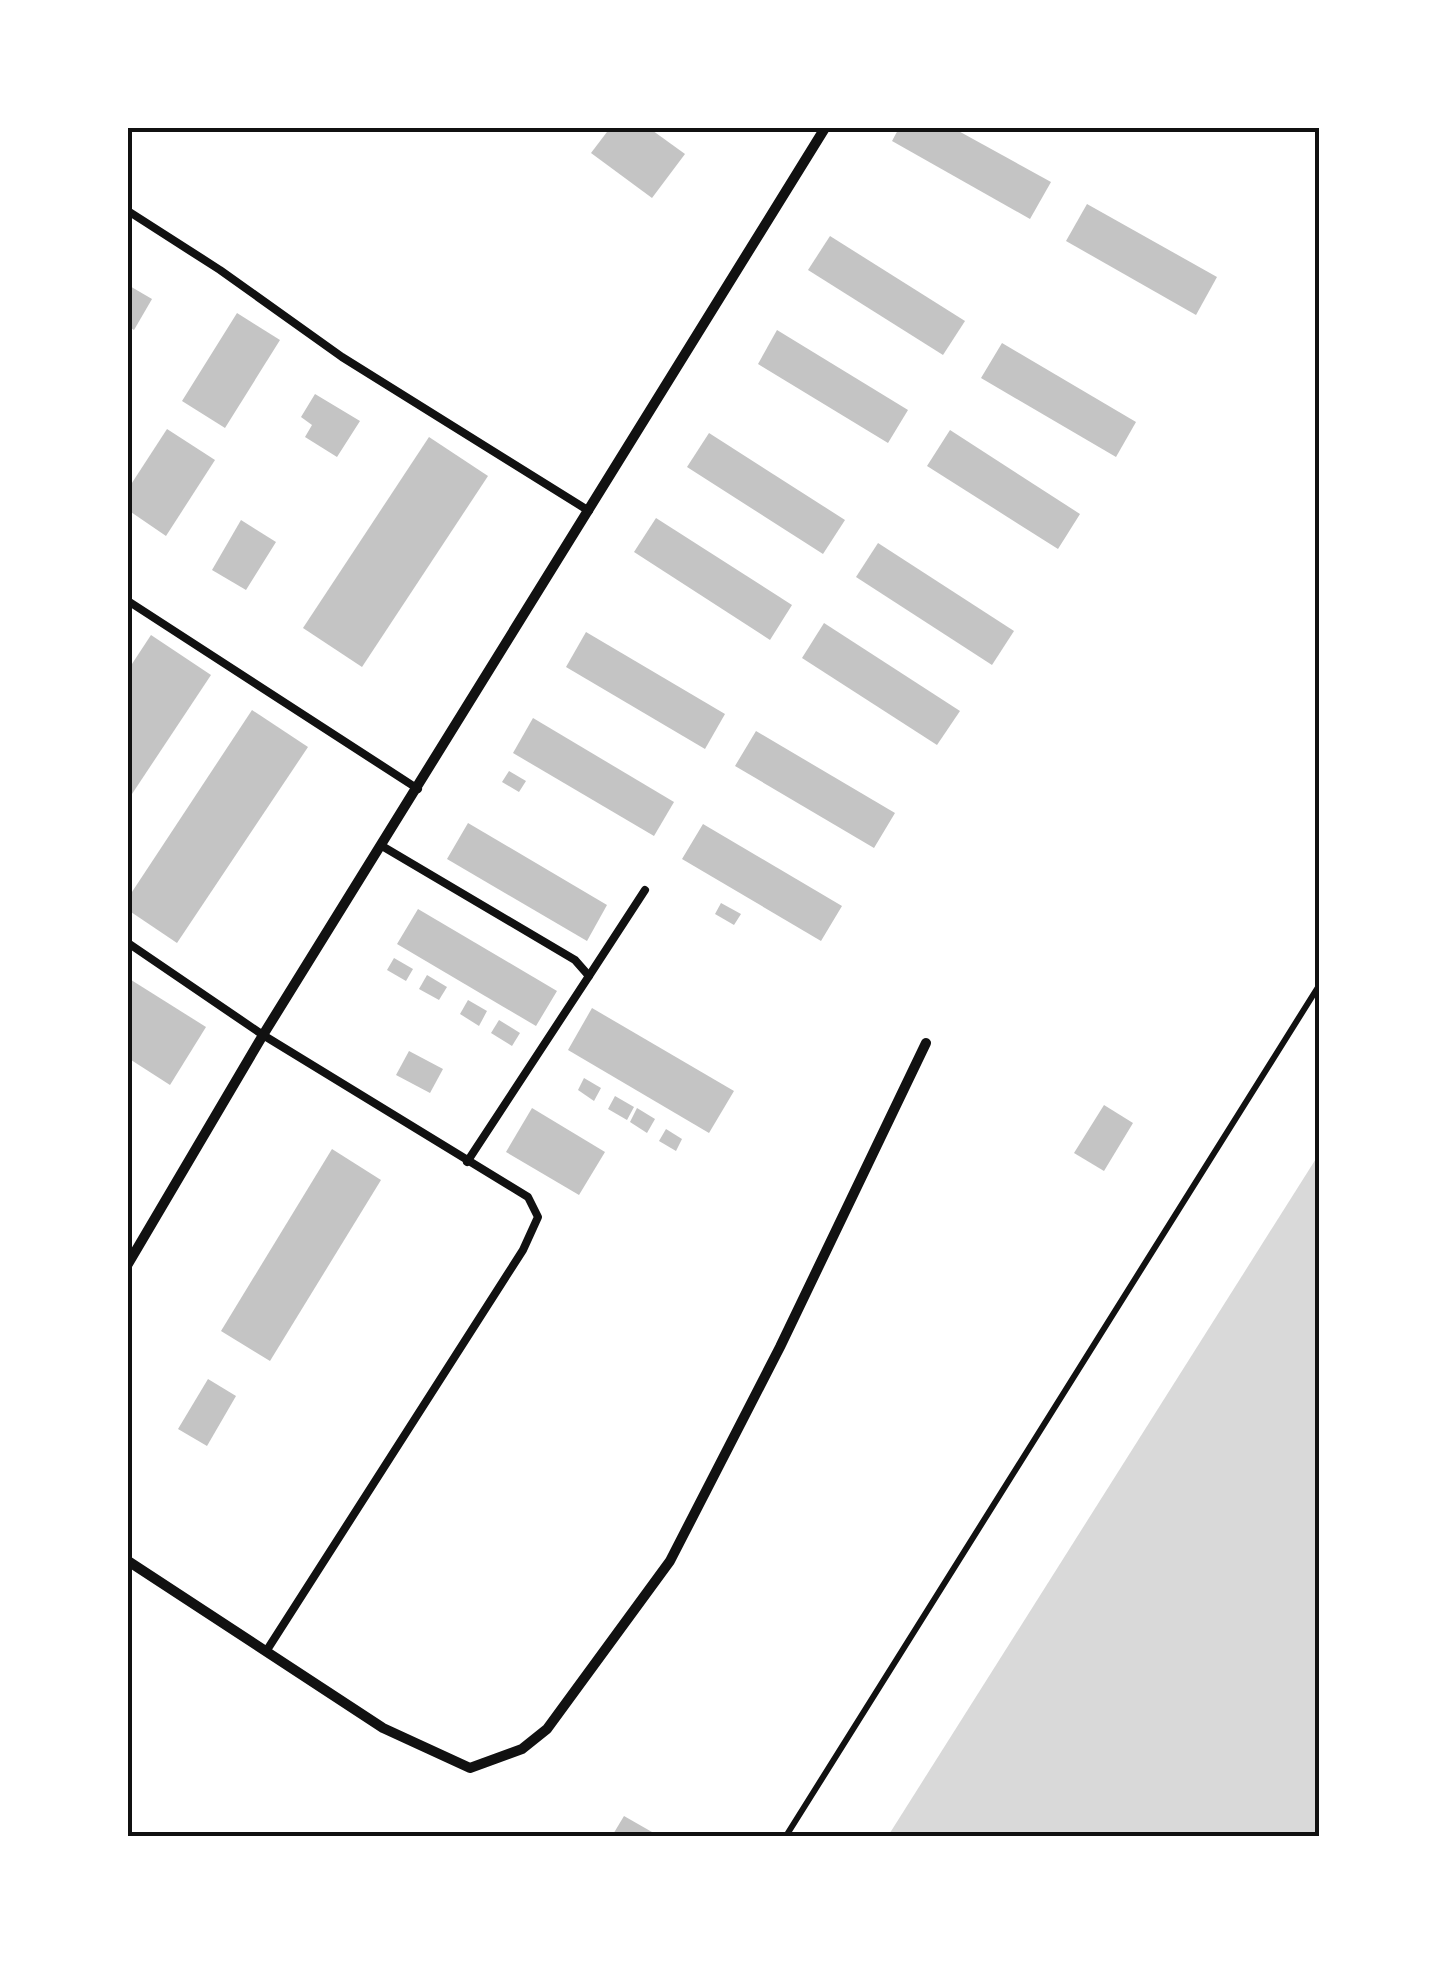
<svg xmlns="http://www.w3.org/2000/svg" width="1447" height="1964" font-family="'Titillium Web',sans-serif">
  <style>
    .water { fill: #d9d9d9 }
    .building { fill: #c4c4c4 }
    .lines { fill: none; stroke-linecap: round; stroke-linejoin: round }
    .path { stroke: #111; stroke-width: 6 }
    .service { stroke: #111; stroke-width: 8 }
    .minor { stroke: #111; stroke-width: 10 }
    .neatline { fill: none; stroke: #111; stroke-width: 4 }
  </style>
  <rect width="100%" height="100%" fill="#fff"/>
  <path class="water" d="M1319 1154V1836H888Z"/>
  <g class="building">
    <path d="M610 128H649L685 154 652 198 591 153Z"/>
    <path d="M899 128H953L1051 182 1030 219 892 141Z"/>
    <path d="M1087 204 1217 277 1196 315 1066 241Z"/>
    <path d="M830 236 965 321 943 355 808 270Z"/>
    <path d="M128 285 152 299 134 330 128 326Z"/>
    <path d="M237 313 280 340 225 428 182 401Z"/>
    <path d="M777 330 908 410 888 443 758 364Z"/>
    <path d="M1002 343 1136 422 1116 457 981 378Z"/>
    <path d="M315 394 360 421 337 457 305 437 312 425 301 417Z"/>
    <path d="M167 429 215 460 166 536 128 510V489Z"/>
    <path d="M950 430 1080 514 1058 549 927 466Z"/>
    <path d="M709 433 845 520 823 554 687 467Z"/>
    <path d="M429 437 488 476 362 667 303 628Z"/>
    <path d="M656 518 792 605 770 640 634 552Z"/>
    <path d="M241 520 276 542 246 590 212 570Z"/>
    <path d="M878 543 1014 631 992 665 856 577Z"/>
    <path d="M824 623 960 711 937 745 802 658Z"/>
    <path d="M586 632 725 714 705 749 566 667Z"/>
    <path d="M151 635 211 675 128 800V670Z"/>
    <path d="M252 710 308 747 177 943 128 910V898Z"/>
    <path d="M533 718 674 802 654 836 513 753Z"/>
    <path d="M756 731 895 813 874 848 735 766Z"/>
    <path d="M509 771 526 781 519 792 502 782Z"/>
    <path d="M468 823 607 905 587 941 447 859Z"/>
    <path d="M703 824 842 906 821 941 682 859Z"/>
    <path d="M721 903 741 914 734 925 715 914Z"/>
    <path d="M418 909 557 991 536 1026 397 944Z"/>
    <path d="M394 958 413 969 406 981 387 970Z"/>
    <path d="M427 975 447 987 439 1000 419 989Z"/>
    <path d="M128 978 206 1027 170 1085 128 1058Z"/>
    <path d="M468 1000 487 1011 479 1026 460 1014Z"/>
    <path d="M592 1008 734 1091 709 1133 568 1050Z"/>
    <path d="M499 1020 520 1033 512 1046 491 1033Z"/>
    <path d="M409 1051 443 1069 430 1093 396 1075Z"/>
    <path d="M584 1078 601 1088 594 1101 578 1090Z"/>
    <path d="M615 1096 634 1107 627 1120 608 1109Z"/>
    <path d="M1104 1105 1133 1123 1104 1171 1074 1153Z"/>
    <path d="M532 1108 605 1152 579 1195 506 1152Z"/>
    <path d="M637 1108 655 1119 647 1133 630 1122Z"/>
    <path d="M666 1129 682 1139 676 1151 659 1141Z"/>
    <path d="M332 1149 381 1180 270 1361 221 1331Z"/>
    <path d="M208 1379 236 1396 207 1446 178 1429Z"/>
    <path d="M624 1816 659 1836H612Z"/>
  </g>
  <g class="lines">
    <path class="path" d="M786 1836 1320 984"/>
    <g class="service">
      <path d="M128 211 220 270 342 357 589 511"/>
      <path d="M128 601 418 789"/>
      <path d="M382 846 575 960 589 976 467 1162"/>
      <path d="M128 943 263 1035 528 1197 538 1217 523 1250 267 1650"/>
      <path d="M589 976 645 890"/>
    </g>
    <g class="minor">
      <path d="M128 1264 263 1035 825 128"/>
      <path d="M128 1561 383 1728 470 1768 522 1749 547 1729 670 1561 780 1347 926 1043"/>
    </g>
  </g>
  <rect width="1447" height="1964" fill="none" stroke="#ffffff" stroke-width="260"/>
  <rect x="130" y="130" width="1187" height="1704" class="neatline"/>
</svg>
